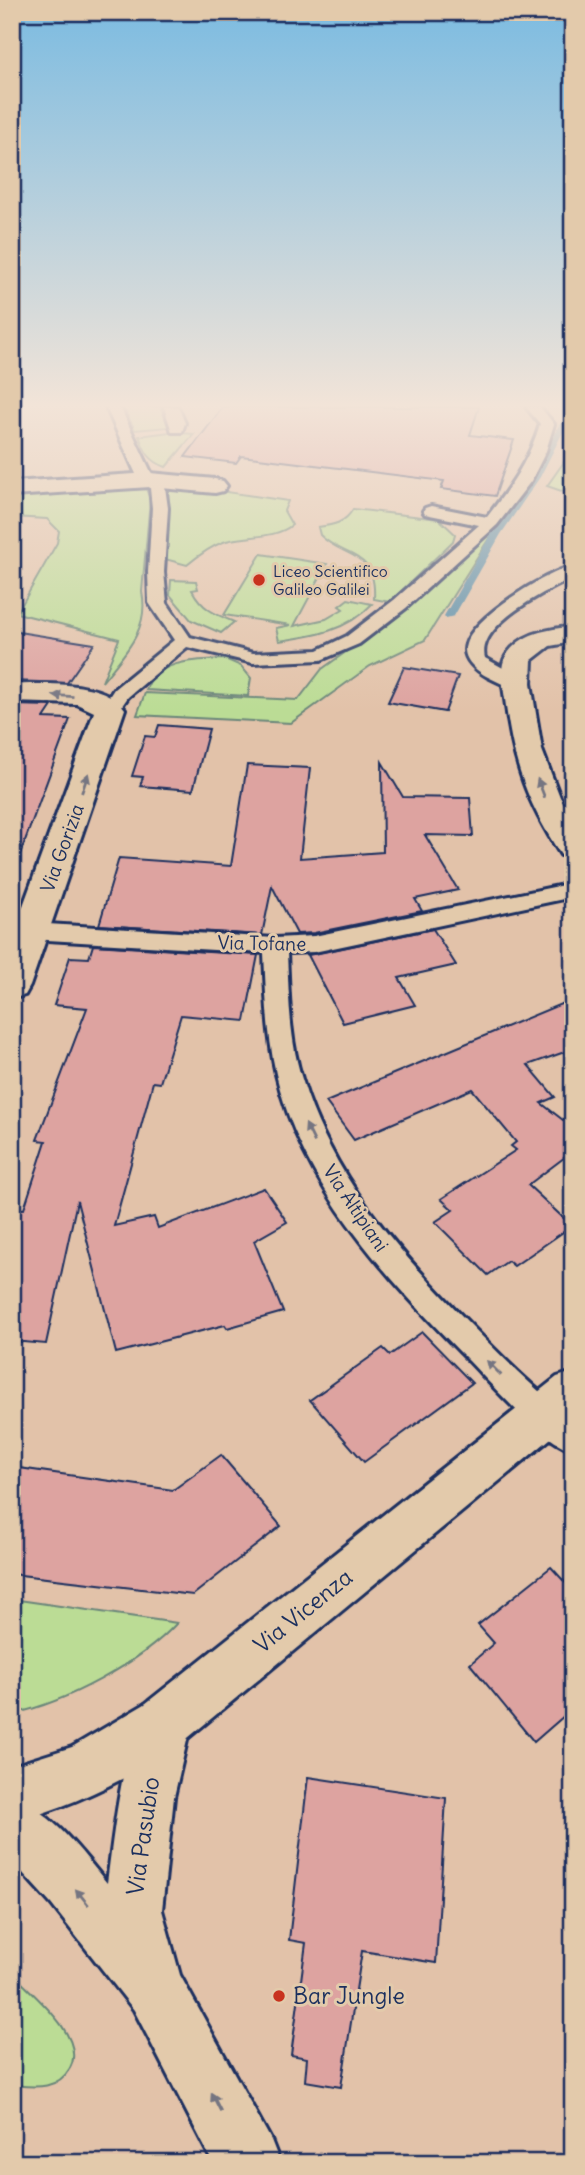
<svg xmlns="http://www.w3.org/2000/svg" width="585" height="2175" font-family="Delius,sans-serif">
  <style>
    .green { fill: #bbdc95; stroke: #6b867a; stroke-width: 2 }
    .lines { fill: none; stroke-linecap: round; stroke-linejoin: round }
    .stream { fill: #538aa7; fill-rule: evenodd }
    .building { fill: #dda3a0; stroke: #1b2f5e; stroke-width: 2 }
    .lane-casing { stroke: #1b2f5e; stroke-width: 6 }
    .street-casing { stroke: #1b2f5e; stroke-width: 6 }
    .secondary-casing { stroke: #1b2f5e; stroke-width: 6 }
    .lane { fill: #e3caab; fill-rule: evenodd }
    .street { fill: #e3caab; fill-rule: evenodd }
    .secondary { fill: #e3caab; fill-rule: evenodd }
    .oneway { fill: #757581 }
    .poi-dot { fill: #c8321e; stroke: #e3caab; stroke-width: 2.5 }
    .labels { text-anchor: middle; stroke-width: 6; stroke-linejoin: round; paint-order: stroke }
    .far-poi-label { font-size: 16px; fill: #1b2f5e; stroke: #e3caab; text-anchor: start }
    .street-label { font-size: 19px; fill: #1b2f5e; stroke: #e3caab }
    .near-street-label { font-size: 23px; fill: #1b2f5e; stroke: #e3caab }
    .near-poi-label { font-size: 23px; fill: #1b2f5e; stroke: #e3caab; text-anchor: start }
  </style>
  <rect width="100%" height="100%" fill="#e2c2a9"/>
  <filter id="ink" filterUnits="userSpaceOnUse"><feTurbulence type="fractalNoise" baseFrequency=".0143" numOctaves="2"/><feDisplacementMap in="SourceGraphic" scale="14" xChannelSelector="R" yChannelSelector="G"/><feConvolveMatrix kernelMatrix="1 2 1 2 8 2 1 2 1" color-interpolation-filters="sRGB"/></filter>
  <g filter="url(#ink)">
    <g class="green">
      <path d="M123 407H160L169 427 135 430Z"/>
      <path d="M170 432 194 434 166 467C149 461 145 452 139 436Z"/>
      <path d="M573 449V495L547 486Z"/>
      <path d="M131 484 146 489 150 499 142 592C150 630 124 654 102 682L119 639 17 613 57 543 59 531 47 519 12 517V492Z"/>
      <path d="M169 487 213 490 288 501 284 511 292 525C275 539 248 535 226 541 211 546 199 555 187 565L165 559Z"/>
      <path d="M353 509 439 519 455 534 453 541 390 602 374 599C377 549 343 559 320 535L318 527C334 525 345 523 353 509Z"/>
      <path d="M498 524 425 640 370 666 291 723 137 715 145 693 298 700 322 669 378 629Z"/>
      <path d="M261 554 327 564 294 626 326 619 343 609 339 606 348 599 372 604C347 631 314 636 279 641L276 628 291 625 224 615Z"/>
      <path d="M171 580 196 581 198 589 192 590C202 609 215 614 234 622L221 633 191 620 170 595Z"/>
      <path d="M225 659 241 666 251 678 248 696 146 690C156 659 198 660 225 659Z"/>
      <path d="M12 1599 177 1623C140 1663 65 1703 12 1714Z"/>
      <path d="M12 1973C33 1995 87 2037 70 2068 57 2091 34 2087 12 2085Z"/>
    </g>
    <g class="lines">
      <path class="stream" d="M570 414H573V421L566 426 540 477 501 534 454 616 446 618 444 616 491 534 532 477 559 425Z"/>
    </g>
    <g class="building">
      <path d="M223 407H479L470 435 514 440 495 496 441 489 444 481 241 456 236 463 185 457Z"/>
      <path d="M12 631 94 644 67 683 12 681Z"/>
      <path d="M404 667 458 676 445 712 388 702Z"/>
      <path d="M12 705 52 706 44 718 70 719 16 865 12 864Z"/>
      <path d="M159 725 209 729 193 790 140 786 143 777 132 776 145 736 155 737Z"/>
      <path d="M382 762 403 797 470 798 473 836 425 835 458 890 415 899 422 911 314 933 297 934 272 886 262 935 99 925 119 858 231 866 247 765 310 768 300 858 383 852Z"/>
      <path d="M433 929 456 965 399 978 415 1005 343 1023 308 955Z"/>
      <path d="M93 945 258 955 245 1021 181 1015 160 1083 153 1082 114 1226 154 1217 158 1228 264 1188 287 1222 254 1241 283 1312 227 1328 225 1325 116 1353 77 1201 46 1344 12 1341V1208L24 1209 46 1141 37 1140 87 1008 54 1005 70 957 89 958Z"/>
      <path d="M573 999V1049L528 1065 555 1097 541 1103 563 1120 573 1113V1151L528 1185 572 1226 514 1266 508 1261 488 1275 435 1222 453 1210 441 1199 516 1150 511 1146 516 1142 472 1089 354 1140 326 1102Z"/>
      <path d="M422 1332 472 1383 364 1462 310 1400 383 1348 390 1355Z"/>
      <path d="M221 1455 281 1526 193 1595 12 1574V1467L173 1490Z"/>
      <path d="M551 1567 573 1591V1708L534 1742 470 1664 494 1643 478 1625Z"/>
      <path d="M308 1777 446 1798 436 1963 362 1951 341 2087 305 2081 307 2058 291 2055 306 1943 289 1940Z"/>
    </g>
    <g class="lines">
      <defs>
        <g id="lane">
          <path d="M106 407H120L151 472 165 487 168 508 164 572 167 603 190 637 253 653 318 650 347 636 394 600 479 525 425 514 423 511 425 508 431 506 487 517C510 487 529 461 540 424L526 407H540L554 424 546 451 531 481 497 525 406 608 359 644 321 660 253 663 187 647 128 697 117 713 110 715 101 709 114 689 174 640 149 603 148 572 152 508 150 488 136 474Z"/>
          <path d="M164 407H178L185 423 182 432H172Z"/>
          <path d="M573 566V578C547 590 476 625 485 658L523 679 526 683 523 687C511 690 499 682 488 677 477 671 461 659 466 644 474 616 545 573 573 566Z"/>
          <path d="M573 883V897L314 952 287 953C289 995 289 1039 302 1079 331 1176 398 1251 468 1322 501 1356 535 1390 573 1419V1451C537 1437 496 1389 469 1361 389 1280 303 1189 276 1074 267 1035 266 994 264 953L31 939 23 936 20 931 23 926 31 923 275 938 314 936Z"/>
        </g>
        <g id="street">
          <path d="M150 473 215 479 223 481 227 486 223 491 215 493 150 487 12 496V482Z"/>
          <path d="M573 626V642L550 646 532 660 531 683 542 750 560 797 573 819V858L561 855C526 801 513 762 505 699 503 686 499 667 506 656 521 632 547 630 573 626Z"/>
          <path d="M12 684C44 685 104 679 125 709L30 986 25 995 12 999V936L94 712 77 704 12 702Z"/>
          <path d="M164 1696 183 1704 191 1723 174 1797 162 1910 180 1975 271 2140 280 2163H213L134 2010 51 1904 12 1861V1796C53 1813 80 1850 107 1883 115 1822 121 1761 145 1704Z"/>
        </g>
        <path id="secondary" d="M573 1372V1420L183 1742C130 1778 74 1806 12 1822V1766L72 1747 145 1704 557 1377Z"/>
      </defs>
      <use href="#lane" class="lane-casing"/>
      <use href="#street" class="street-casing"/>
      <use href="#secondary" class="secondary-casing"/>
      <use href="#lane" class="lane"/>
      <use href="#street" class="street"/>
      <use href="#secondary" class="secondary"/>
    </g>
    <defs><path id="oneway-solid" d="M-6-.8H1V-3.2L6.5 0L1 3.2V.8H-6Z" transform="scale(1.75)"/></defs>
    <g class="oneway">
      <use href="#oneway-solid" transform="translate(63 696) rotate(-177)"/>
      <use href="#oneway-solid" transform="translate(85 783) rotate(-71)"/>
      <use href="#oneway-solid" transform="translate(541 788) rotate(-111)"/>
      <use href="#oneway-solid" transform="translate(310 1133) rotate(-116)"/>
      <use href="#oneway-solid" transform="translate(494 1368) rotate(-135)"/>
      <use href="#oneway-solid" transform="translate(82 1897) rotate(-129)"/>
      <use href="#oneway-solid" transform="translate(216 2102) rotate(-117)"/>
    </g>
  </g>
  <linearGradient id="sky" x2="0" y2="1"><stop stop-color="#7bbbe1"/><stop offset="0.57" stop-color="#f2e4d8"/><stop offset="1" stop-color="#f2e4d8" stop-opacity="0"/></linearGradient>
  <rect width="585" height="711" fill="url(#sky)"/>
  <g class="poi-dot">
    <circle cx="259" cy="580" r="7"/>
    <circle cx="279" cy="1996" r="7"/>
  </g>
  <g class="labels">
    <g class="far-poi-label">
      <text x="273" y="577">Liceo Scientifico<tspan x="273" dy="18">Galileo Galilei</tspan></text>
    </g>
    <g class="street-label">
      <text transform="translate(62 848) rotate(-70)" y="7">Via Gorizia</text>
      <text transform="translate(262 943) rotate(1)" y="7">Via Tofane</text>
      <text transform="translate(356 1208) rotate(56)" y="7">Via Altipiani</text>
    </g>
    <g class="near-street-label">
      <text transform="translate(303 1611) rotate(-39)" y="8">Via Vicenza</text>
      <text transform="translate(143 1836) rotate(-82)" y="8">Via Pasubio</text>
    </g>
    <g class="near-poi-label">
      <text x="293" y="2004">Bar Jungle</text>
    </g>
  </g>
  <rect width="585" height="2175" fill="none" stroke="#e3caab" stroke-width="42"/>
  <rect x="21" y="21" width="543" height="2133" fill="none" stroke="#1b2f5e" stroke-width="2.5" filter="url(#ink)"/>
</svg>
